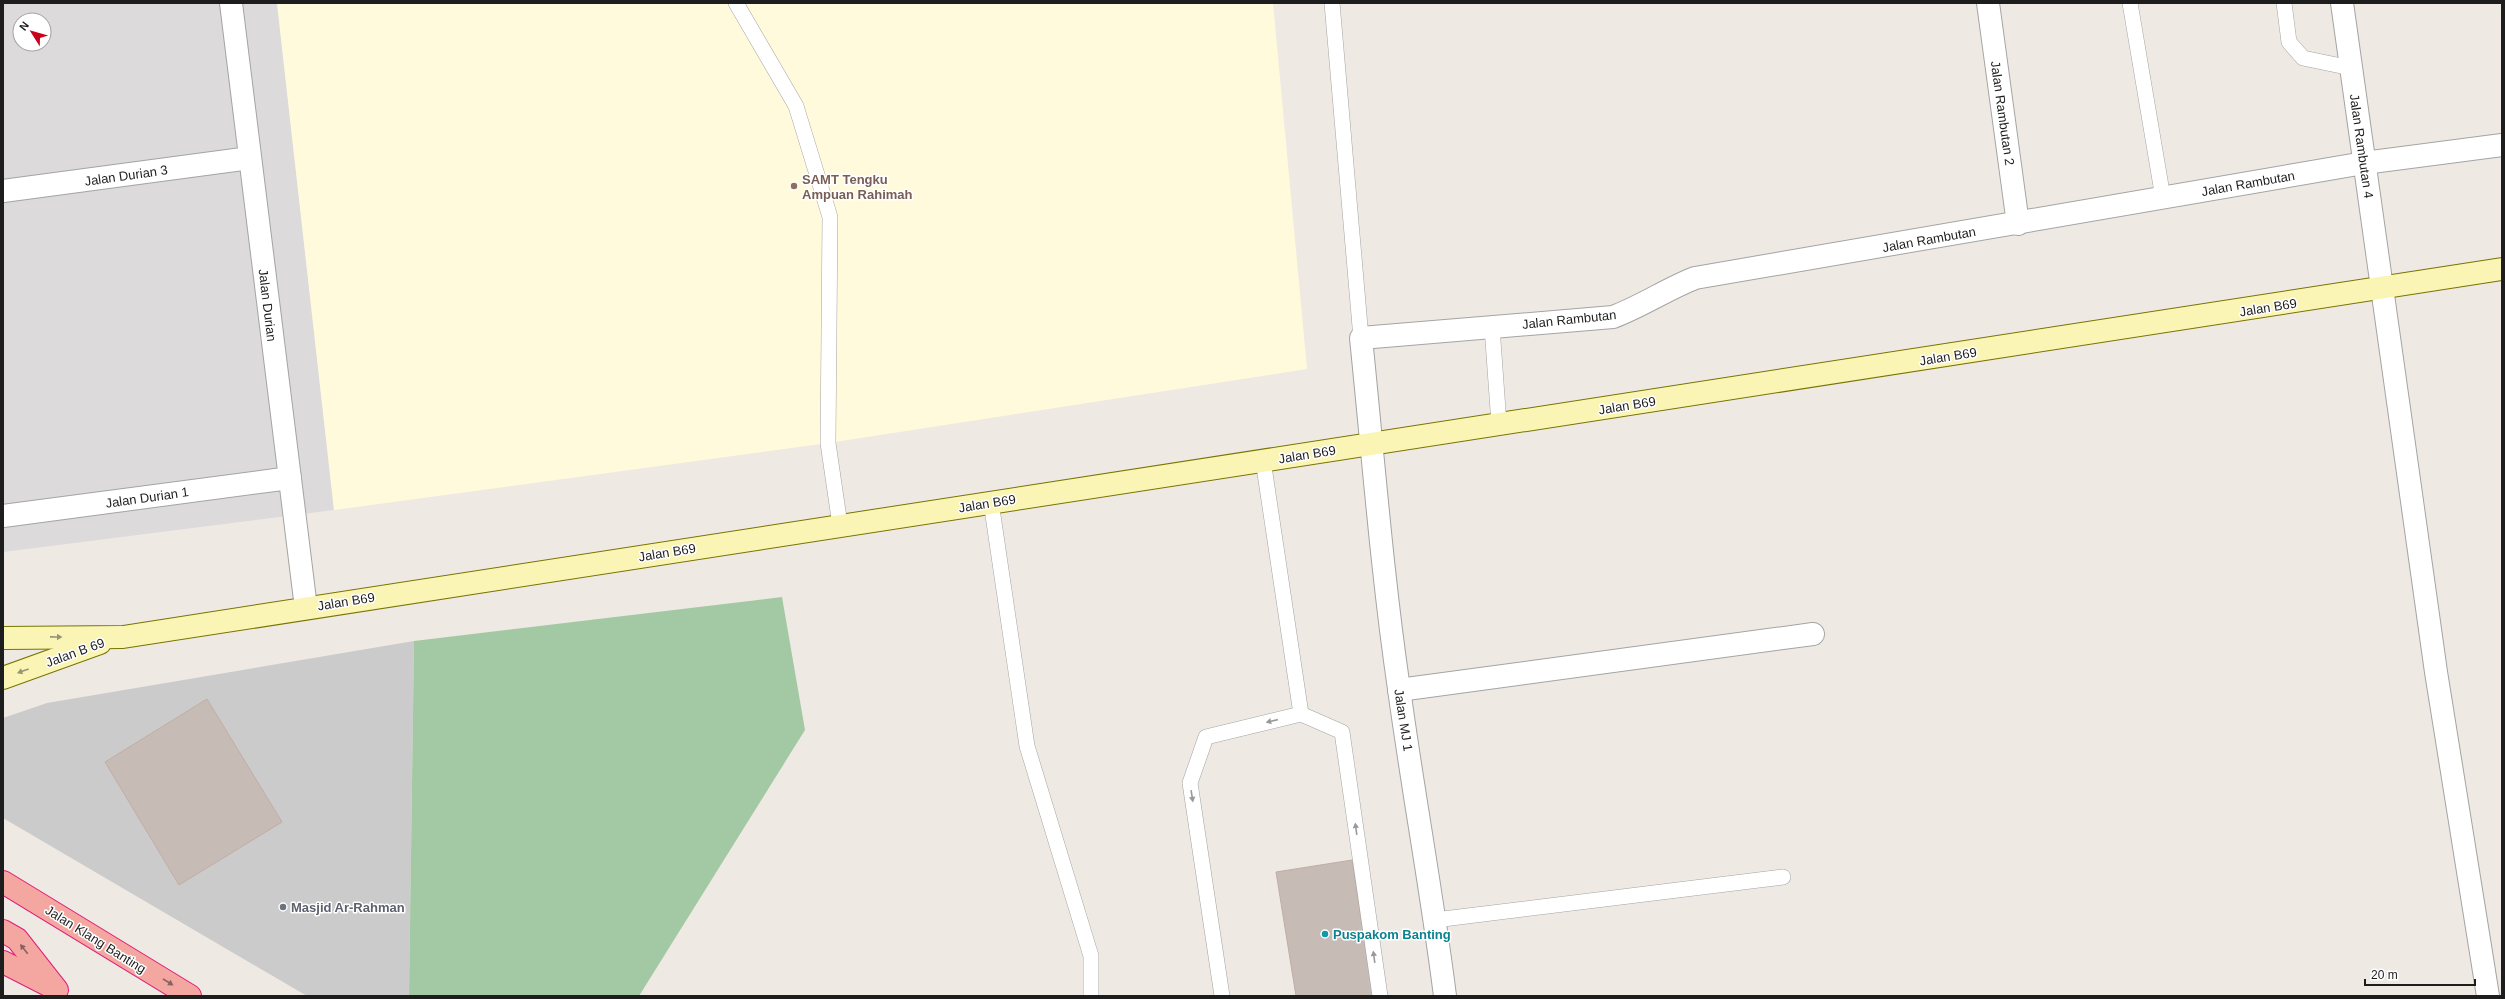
<svg xmlns="http://www.w3.org/2000/svg" width="2505" height="999" font-family="Arial,sans-serif">
  <style>
    .residential { fill: #dcdadb; fill-rule: evenodd }
    .education { fill: #fffadc }
    .religious { fill: #cbcbcb }
    .cemetery { fill: #a3c9a4 }
    .building { fill: #c7bbb6; stroke: #c1ada5 }
    .lines { fill: none; stroke-linecap: round; stroke-linejoin: round }
    .service-casing { stroke: #a4a4a4; stroke-width: 16 }
    .minor-casing { stroke: #a4a4a4; stroke-width: 24 }
    .secondary-casing { stroke: #787401; stroke-width: 24 }
    .trunk-casing { stroke: #df1e7a; stroke-width: 24 }
    .service { stroke: #fff; stroke-width: 15 }
    .minor { stroke: #fff; stroke-width: 22 }
    .secondary { stroke: #fbf5b5; stroke-width: 22 }
    .trunk { stroke: #f4a6a0; stroke-width: 22 }
    .oneway { fill: #979471 }
    .oneway2 { fill: #999 }
    .oneway3 { fill: #88625e }
    .education-dot { fill: #8d6e63; stroke: #fff; stroke-width: 1.5 }
    .worship-dot { fill: #6b7280; stroke: #fff; stroke-width: 1.5 }
    .culture-dot { fill: #0f9aa8; stroke: #fff; stroke-width: 1.5 }
    .labels { text-anchor: middle; stroke-width: 3; stroke-linejoin: round; paint-order: stroke }
    .street-label { font-size: 13px; fill: #1d1d1d; stroke: #fff }
    .education-label { font-size: 13px; font-weight: bold; fill: #785e54; stroke: #fff; text-anchor: start }
    .worship-label { font-size: 13px; font-weight: bold; fill: #5b616d; stroke: #fff; text-anchor: start }
    .culture-label { font-size: 13px; font-weight: bold; fill: #0d838f; stroke: #fff; text-anchor: start }
  </style>
  <rect width="100%" height="100%" fill="#efe9e3"/>
  <path class="residential" d="M3 3H277L334 510 3 552ZM20 20H44V44H20Z"/>
  <path class="education" d="M277 3H1273L1307 369 828 443 334 510Z"/>
  <path class="religious" d="M414 641 409 996H307L3 818V718L47 703Z"/>
  <path class="cemetery" d="M782 597 805 730 639 996H409L414 641Z"/>
  <g class="building">
    <path d="M207 699 282 822 179 885 105 762Z"/>
    <path d="M1352 860 1373 996H1296L1276 872Z"/>
  </g>
  <g class="lines">
    <defs>
      <g id="service">
        <path d="M736 3 796 106 830 217 828 443 840 525"/>
        <path d="M1332 3 1361 338"/>
        <path d="M2130 3 2163 198"/>
        <path d="M2284 3 2289 42 2303 58 2351 68"/>
        <path d="M1492 327 1499 424"/>
        <path d="M1263 460 1301 714"/>
        <path d="M991 502 1027 746 1091 956V996"/>
        <path d="M1435 920 1783 877"/>
        <path d="M1222 996 1190 783 1206 737 1301 714 1342 732 1380 996"/>
      </g>
      <g id="minor">
        <path d="M231 3 306 608"/>
        <path d="M1988 3 2018 224"/>
        <path d="M2342 3 2436 672 2488 996"/>
        <path d="M3 191 250 158"/>
        <path d="M3 516 290 478"/>
        <path d="M1399 690 1813 634"/>
        <path d="M1445 996C1432 893 1413 792 1399 689 1382 573 1373 455 1361 338L1613 317C1642 306 1667 289 1695 278L2364 163 2502 145"/>
      </g>
      <g id="secondary">
        <path d="M3 638 123 637 2502 269"/>
        <path d="M3 678 100 643"/>
      </g>
      <g id="trunk">
        <path d="M3 882 190 996"/>
        <path d="M3 931 17 939 57 990"/>
        <path d="M3 962 50 986"/>
      </g>
    </defs>
    <use href="#service" class="service-casing"/>
    <use href="#minor" class="minor-casing"/>
    <use href="#secondary" class="secondary-casing"/>
    <use href="#trunk" class="trunk-casing"/>
    <use href="#service" class="service"/>
    <use href="#minor" class="minor"/>
    <use href="#secondary" class="secondary"/>
    <use href="#trunk" class="trunk"/>
  </g>
  <defs><path id="oneway-solid" d="M-6-.8H1V-3.2L6.5 0L1 3.2V.8H-6Z"/></defs>
  <g class="oneway">
    <use href="#oneway-solid" transform="translate(56 637) rotate(1)"/>
    <use href="#oneway-solid" transform="translate(23 671) rotate(160)"/>
  </g>
  <g class="oneway2">
    <use href="#oneway-solid" transform="translate(1272 721) rotate(167)"/>
    <use href="#oneway-solid" transform="translate(1192 796) rotate(81)"/>
    <use href="#oneway-solid" transform="translate(1356 829) rotate(-98)"/>
    <use href="#oneway-solid" transform="translate(1374 957) rotate(-98)"/>
  </g>
  <g class="oneway3">
    <use href="#oneway-solid" transform="translate(24 949) rotate(-128)"/>
    <use href="#oneway-solid" transform="translate(168 982) rotate(32)"/>
  </g>
  <circle class="education-dot" cx="794" cy="186" r="4"/>
  <circle class="worship-dot" cx="283" cy="907" r="4"/>
  <circle class="culture-dot" cx="1325" cy="934" r="4"/>
  <g class="labels">
    <g class="street-label">
      <text transform="translate(2003 113) rotate(82)" y="5">Jalan Rambutan 2</text>
      <text transform="translate(2362 146) rotate(82)" y="5">Jalan Rambutan 4</text>
      <text transform="translate(126 175) rotate(-8)" y="5">Jalan Durian 3</text>
      <text transform="translate(2248 183) rotate(-10)" y="5">Jalan Rambutan</text>
      <text transform="translate(1929 239) rotate(-10)" y="5">Jalan Rambutan</text>
      <text transform="translate(268 305) rotate(83)" y="5">Jalan Durian</text>
      <text transform="translate(2268 307) rotate(-9)" y="5">Jalan B69</text>
      <text transform="translate(1569 319) rotate(-6)" y="5">Jalan Rambutan</text>
      <text transform="translate(1948 356) rotate(-9)" y="5">Jalan B69</text>
      <text transform="translate(1627 405) rotate(-9)" y="5">Jalan B69</text>
      <text transform="translate(1307 454) rotate(-9)" y="5">Jalan B69</text>
      <text transform="translate(147 497) rotate(-8)" y="5">Jalan Durian 1</text>
      <text transform="translate(987 503) rotate(-9)" y="5">Jalan B69</text>
      <text transform="translate(667 552) rotate(-9)" y="5">Jalan B69</text>
      <text transform="translate(346 601) rotate(-9)" y="5">Jalan B69</text>
      <text transform="translate(75 652) rotate(-20)" y="5">Jalan B 69</text>
      <text transform="translate(1404 720) rotate(81)" y="5">Jalan MJ 1</text>
      <text transform="translate(96 939) rotate(32)" y="5">Jalan Klang Banting</text>
    </g>
    <g class="education-label">
      <text x="802" y="184">SAMT Tengku<tspan x="802" dy="15">Ampuan Rahimah</tspan></text>
    </g>
    <g class="worship-label">
      <text x="291" y="912">Masjid Ar-Rahman</text>
    </g>
    <g class="culture-label">
      <text x="1333" y="939">Puspakom Banting</text>
    </g>
  </g>
  <rect width="2505" height="999" fill="none" stroke="#1d1d1d" stroke-width="8"/>
  <g transform="translate(32 32) rotate(307)"><circle r="19" fill="#ffffff" stroke="#a5a5a5"/>
  <path d="M0-3L7 15L0 10L-7 15Z" fill="#cb001b"/>
  <text y="-6" font-size="11" font-weight="bold" text-anchor="middle" fill="#1d1d1d">N</text>
  </g>
  <path d="M2365 979v6h110v-6" fill="none" stroke="#1d1d1d" stroke-width="2"/>
  <text x="2371" y="979" font-size="12" fill="#1d1d1d" stroke="#ffffff" stroke-width="3" paint-order="stroke">20 m</text>
</svg>
